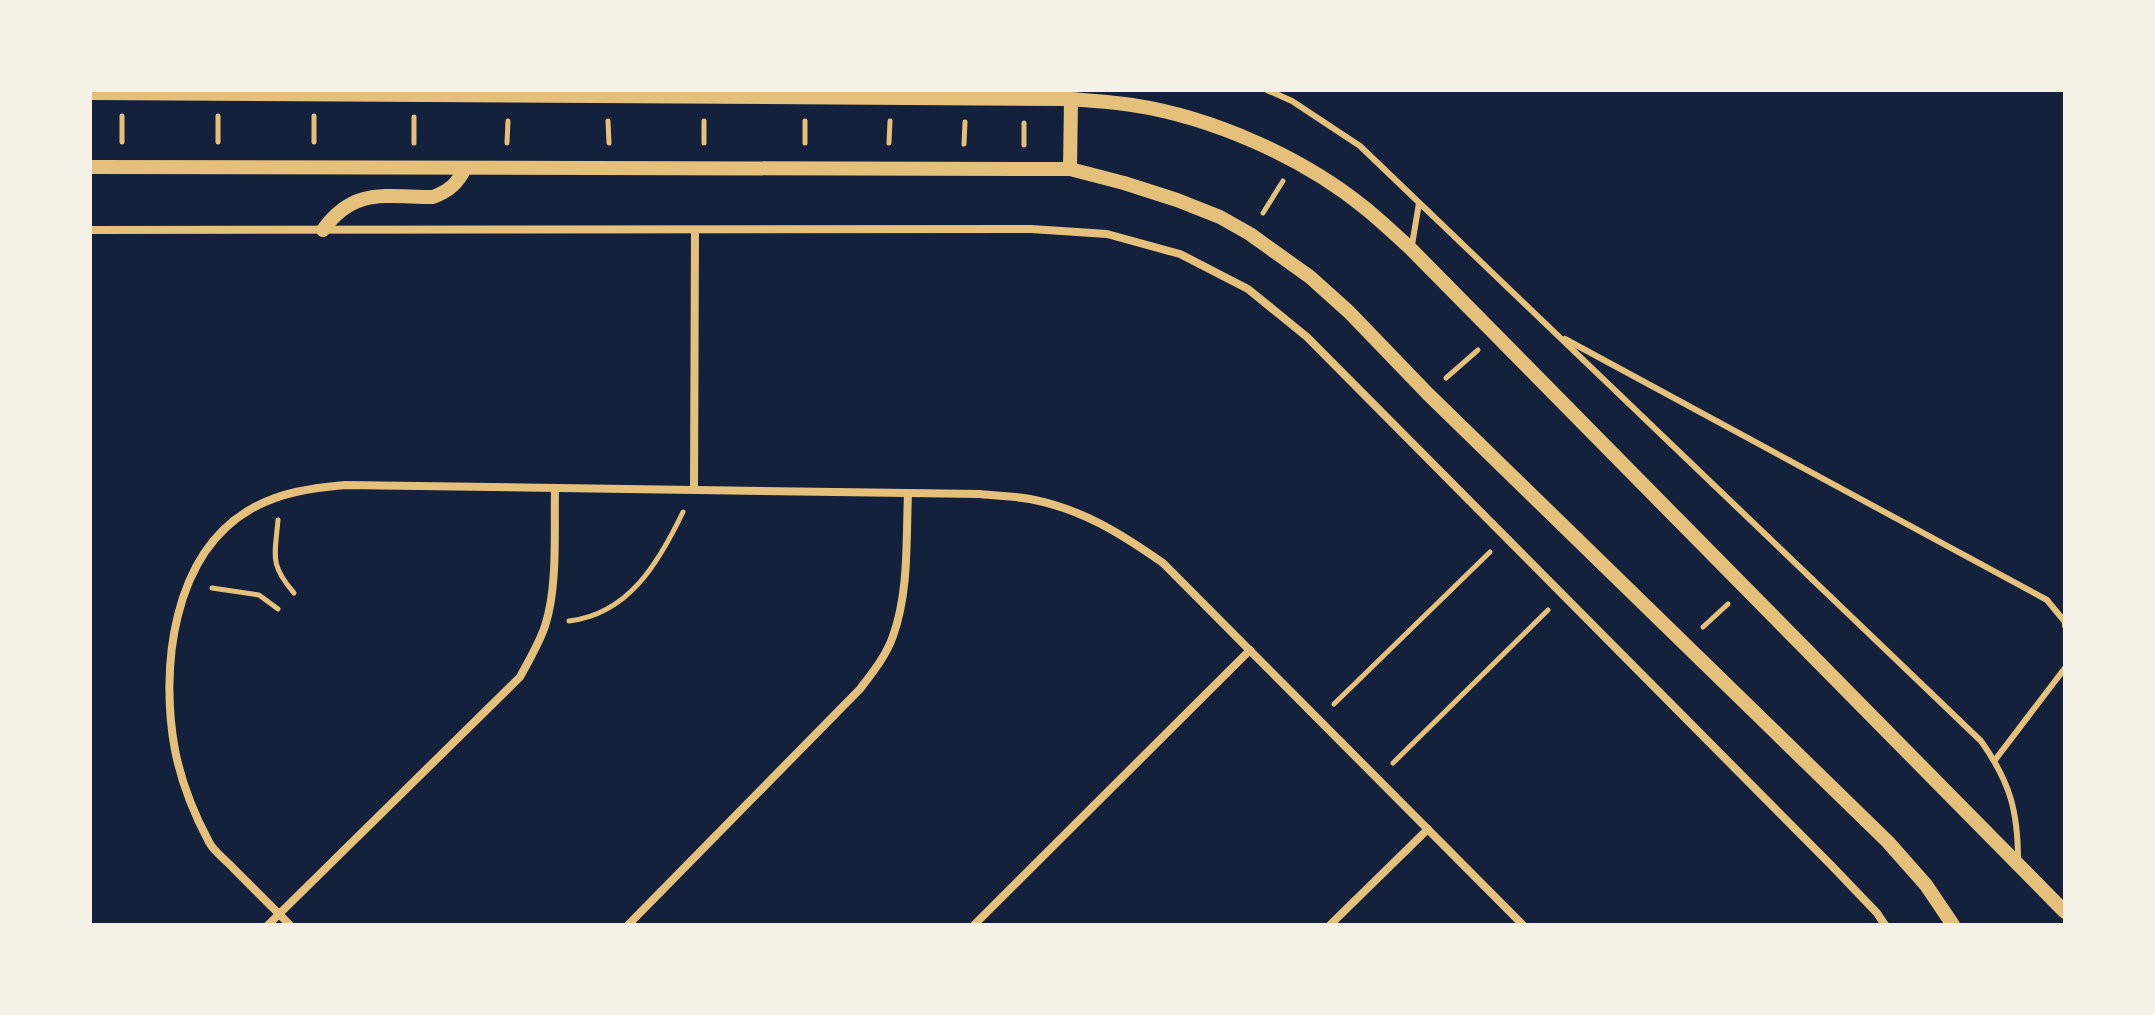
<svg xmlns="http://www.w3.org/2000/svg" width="2155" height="1015" font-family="Manrope,sans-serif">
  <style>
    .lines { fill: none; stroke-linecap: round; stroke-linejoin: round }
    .path { stroke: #e5c07b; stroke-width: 5 }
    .service { stroke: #e5c07b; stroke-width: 6 }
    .minor { stroke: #e5c07b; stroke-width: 8 }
    .tertiary { stroke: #e5c07b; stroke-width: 14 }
  </style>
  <rect width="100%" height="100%" fill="#14213d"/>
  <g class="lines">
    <g class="path">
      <path d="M218 116V142"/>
      <path d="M314 116V142"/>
      <path d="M414 117V143"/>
      <path d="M608 121 609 143"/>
      <path d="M704 121V143"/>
      <path d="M805 121V143"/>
      <path d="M122 142V116"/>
      <path d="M507 143 508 121"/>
      <path d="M889 143 890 121"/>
      <path d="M964 144 965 122"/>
      <path d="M1024 145V123"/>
      <path d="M1263 213 1283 181"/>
      <path d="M1446 378 1478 350"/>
      <path d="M278 520C275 556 269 564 294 593"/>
      <path d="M212 588 259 595 278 609"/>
      <path d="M569 621C629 614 659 562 683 512"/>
      <path d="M1703 627 1728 604"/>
      <path d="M1334 704 1490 552"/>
      <path d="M1393 763 1548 610"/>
    </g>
    <g class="service">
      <path d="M1267 90 1292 101 1360 146 1981 741C2010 782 2018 811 2018 860"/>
      <path d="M1412 245 1419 203"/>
      <path d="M1565 339 2047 600 2065 622V626"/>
      <path d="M1995 760 2065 668"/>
    </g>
    <g class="minor">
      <path d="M90 230 1031 229 1107 234 1180 254 1248 289 1307 337 1830 864 1877 913 1885 925"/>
      <path d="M694 489 695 230"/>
      <path d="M268 925 520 677C529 660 539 644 545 626 558 587 554 530 555 488"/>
      <path d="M290 925C271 906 252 887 234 869 226 860 214 852 209 842 194 814 181 781 175 750 160 669 172 554 251 509 281 492 312 488 345 485L980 494C996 496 1014 496 1030 499 1082 509 1120 533 1163 563L1523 925"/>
      <path d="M628 925 860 689C873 672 886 656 893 636 909 592 906 540 908 493"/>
      <path d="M974 925 1250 650"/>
      <path d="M1330 925 1428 829"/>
    </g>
    <g class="tertiary">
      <path d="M90 93 1071 99C1091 101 1112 102 1132 105 1212 117 1302 157 1365 208 1381 221 1396 235 1411 249L2065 912"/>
      <path d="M90 167 1070 169 1124 183 1177 200 1220 217 1250 234 1310 277 1349 312 1428 394 1888 842 1926 885 1953 925"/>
      <path d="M1070 169 1071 99"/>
      <path d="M323 230C354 187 385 197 433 197 449 191 458 183 465 168"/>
    </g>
  </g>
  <rect width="2155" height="1015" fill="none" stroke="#f6f1e7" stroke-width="184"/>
</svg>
